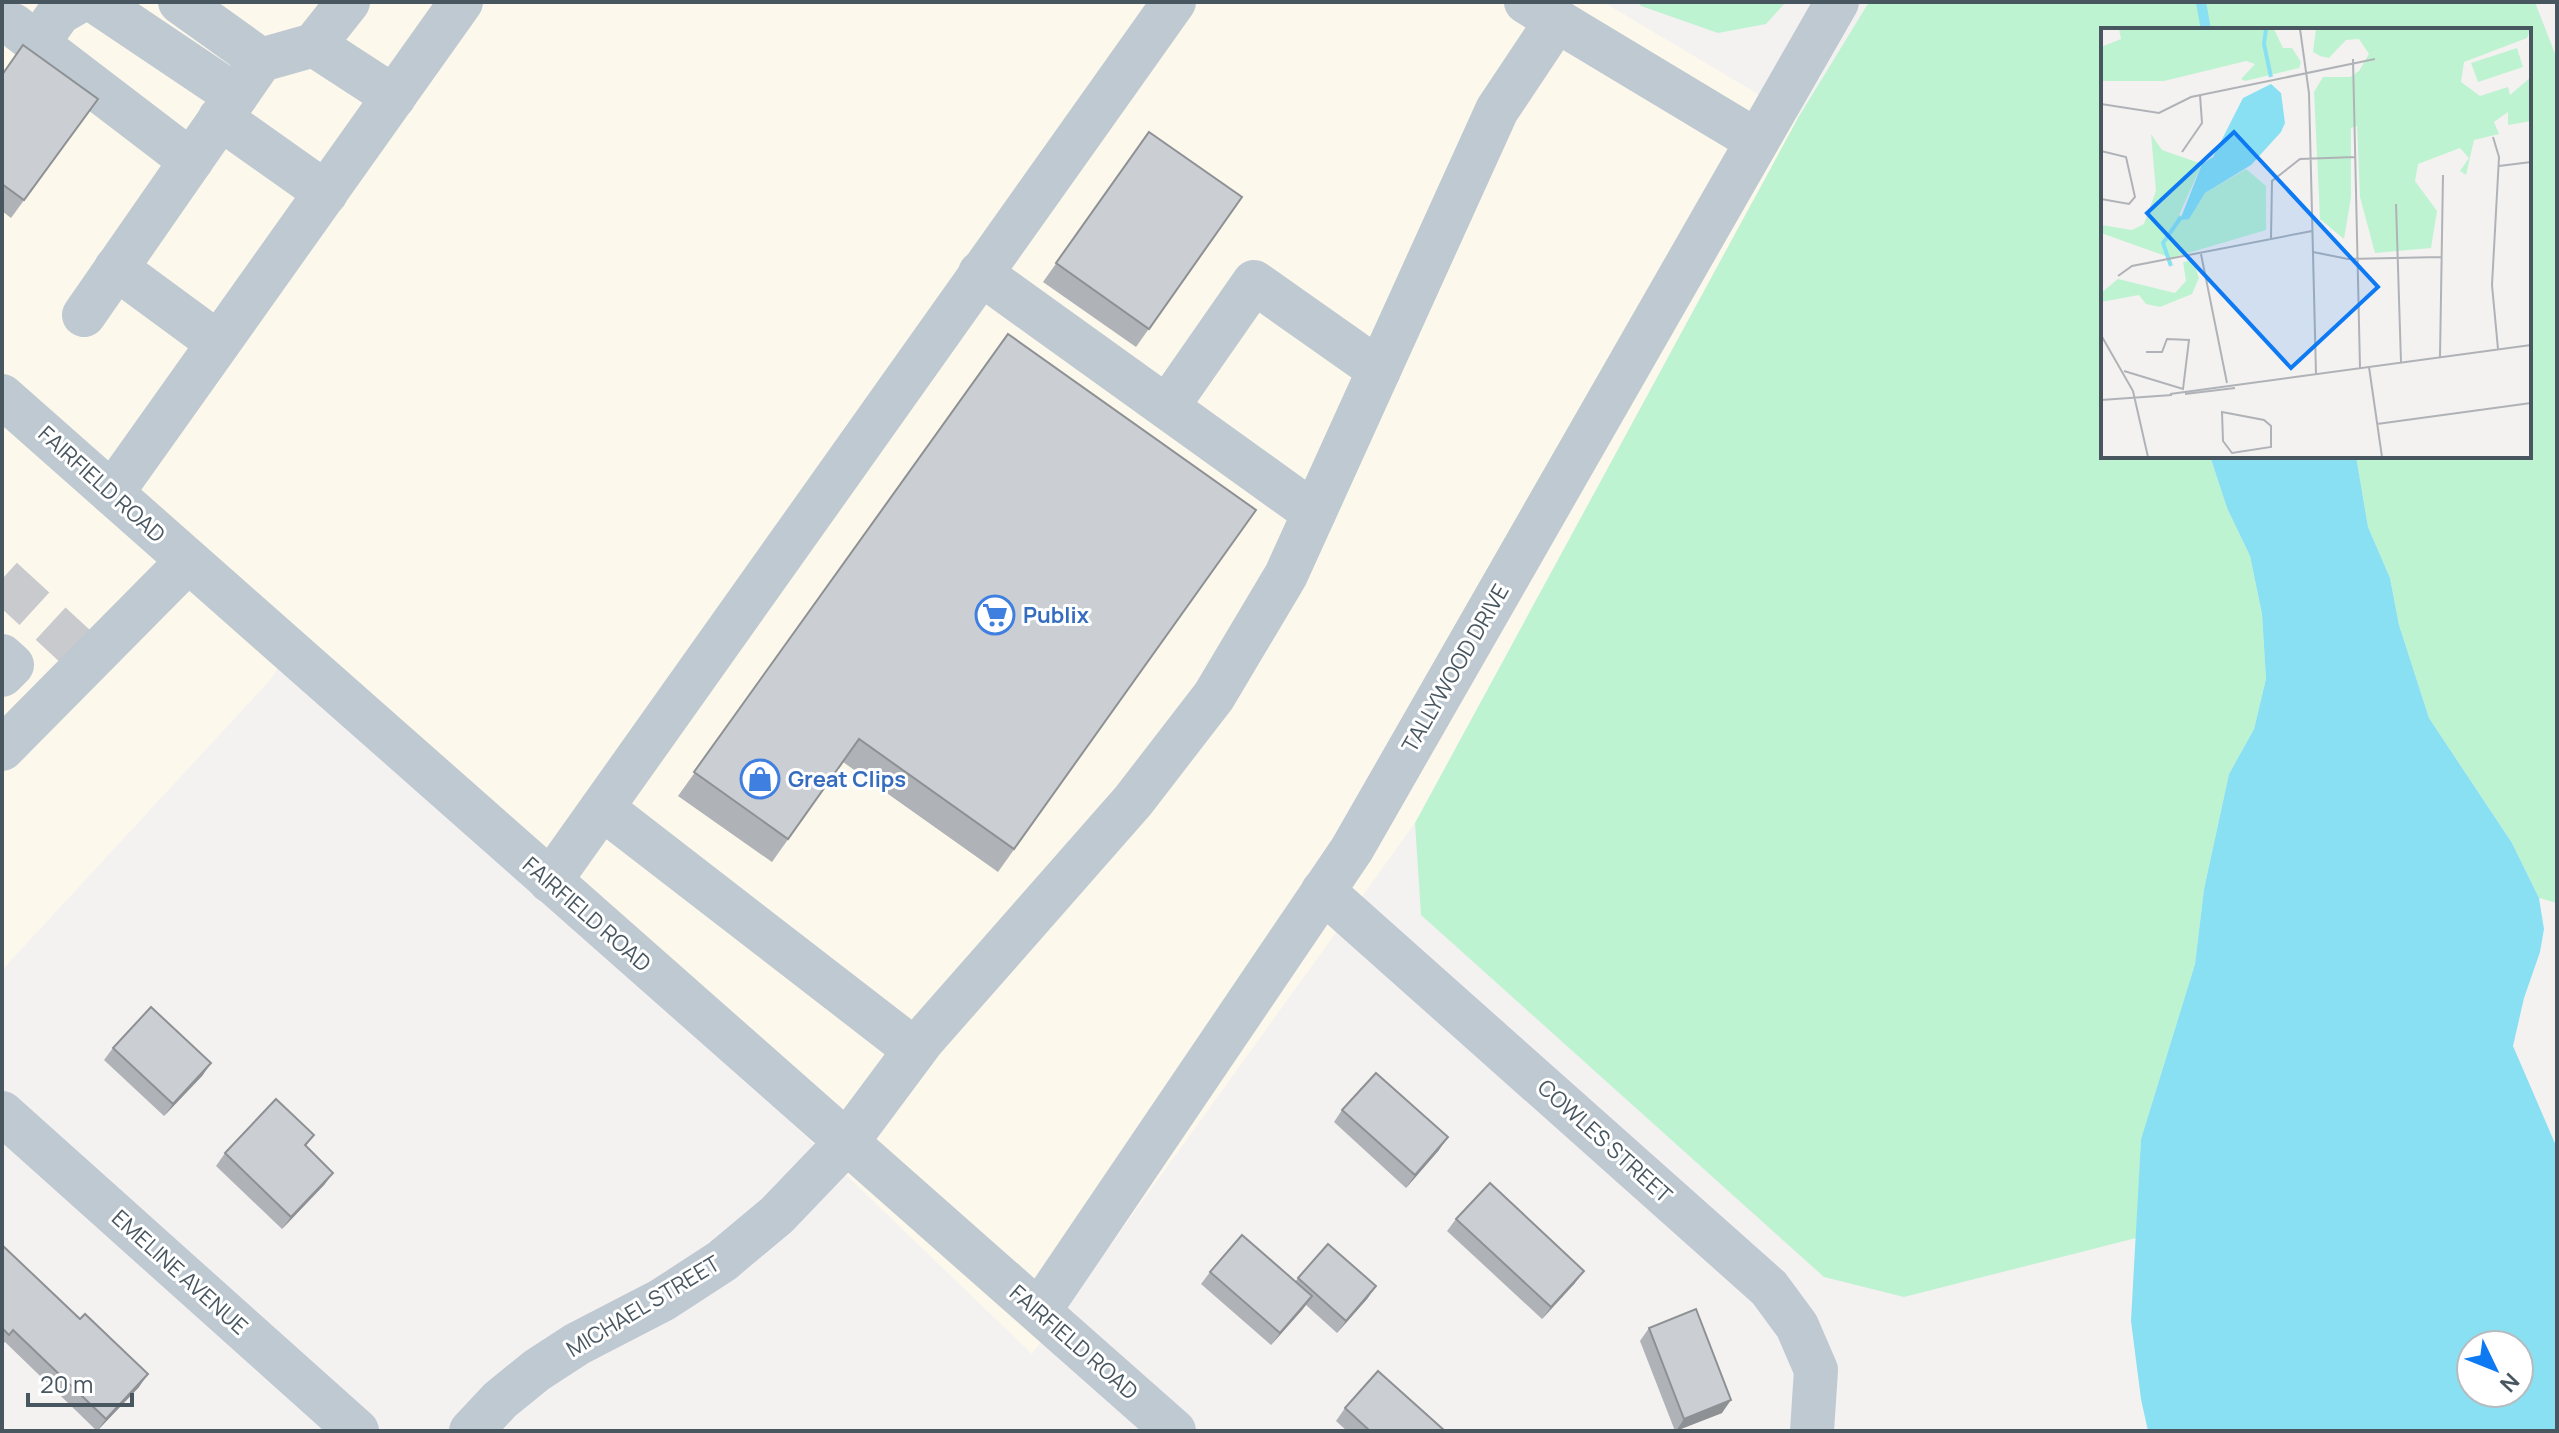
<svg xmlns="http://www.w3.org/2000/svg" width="2559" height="1433" font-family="Manrope,sans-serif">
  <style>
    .commercial { fill: #fdf8ec }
    .green { fill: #bef3d1 }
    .water { fill: #89e0f2; fill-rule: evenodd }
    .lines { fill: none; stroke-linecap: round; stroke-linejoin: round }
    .stream { stroke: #89e0f2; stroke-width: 10 }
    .minor-tunnel { stroke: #c9cacd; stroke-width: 44; stroke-dasharray: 44 22; stroke-linecap: butt }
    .minor { stroke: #bec9d1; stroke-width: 44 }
    .wall { fill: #afb2b6 }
    .shaded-wall { fill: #8e9194 }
    .building { fill: #cbcfd4; stroke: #8e9194; stroke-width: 2 }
    .labels { text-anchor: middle; stroke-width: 6; stroke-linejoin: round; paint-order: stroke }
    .street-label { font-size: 22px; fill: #485660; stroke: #fff }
    .shop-label { font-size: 22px; font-weight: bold; fill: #366cbe; stroke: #fff; text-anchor: start }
    .inset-river { fill: none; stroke: #89e0f2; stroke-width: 4 }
    .inset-road { fill: none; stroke: #afb3b7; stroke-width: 2 }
    .view { fill: #0d79f2; fill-opacity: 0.15; stroke: #0d79f2; stroke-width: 4 }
    .inset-edge { fill: none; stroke: #485660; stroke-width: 4 }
  </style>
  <rect width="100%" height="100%" fill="#f4f1f1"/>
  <path class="commercial" d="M2 2H1603L1798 118 1415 823 1032 1354 294 643 270 680 2 970Z"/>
  <g class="green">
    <path d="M1638 2H1786L1766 24 1718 33 1641 6Z"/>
    <path d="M1869 2H2535L2557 59V903L2539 898 2512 843 2429 718 2399 625 2390 578 2368 527 2356 456H2529V30H2103V456H2210L2227 508 2250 556 2262 614 2266 679 2254 729 2229 774 2204 889 2195 964 2141 1139 2136 1238 1904 1297 1824 1277 1421 915 1415 823 1798 118Z"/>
  </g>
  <path class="water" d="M2210 456H2356L2368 527 2390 578 2399 625 2429 718 2512 843 2539 898 2544 929 2540 952 2524 998 2513 1046 2557 1148V1431H2148L2141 1399 2131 1321 2141 1139 2195 964 2204 889 2229 774 2254 729 2266 679 2262 614 2250 556 2227 508ZM2471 1345H2519V1393H2471Z"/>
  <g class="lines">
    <path class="stream" d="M2201 2 2206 30"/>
    <path class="minor-tunnel" d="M2 579 89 659"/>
    <g class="minor">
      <path d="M96 2 236 96"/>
      <path d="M180 2 261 60"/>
      <path d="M1526 2 1757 141"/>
      <path d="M2 23 13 25 191 161"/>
      <path d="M37 44 59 13 78 2"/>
      <path d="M314 45 394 97"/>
      <path d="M220 118 326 193"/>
      <path d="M116 268 218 343"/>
      <path d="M980 273 1314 513"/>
      <path d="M84 315 261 60 314 45 348 2"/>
      <path d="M2 396 1174 1431"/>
      <path d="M1167 407 1254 282 1379 370"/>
      <path d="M112 493 461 2"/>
      <path d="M2 656 12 665 2 675"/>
      <path d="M2 749 188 561"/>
      <path d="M602 808 915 1050"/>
      <path d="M550 881 1174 2"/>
      <path d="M1323 891 1769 1288 1797 1326 1816 1370 1812 1431"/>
      <path d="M2 1113 357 1431"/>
      <path d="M1039 1311 1352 849 1837 2"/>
      <path d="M471 1431 500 1400 537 1370 577 1344 662 1300 722 1261 777 1215 846 1143 922 1041 1133 801 1214 696 1286 575 1497 110 1557 20"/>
    </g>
  </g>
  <g class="wall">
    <path d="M2 75 98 99 11 218 2 211Z"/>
    <path d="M1149 132 1242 197 1136 347 1043 282Z"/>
    <path d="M1008 334 1256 510 998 872 843 762 772 862 678 796Z"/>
    <path d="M113 1048 211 1063 202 1076 164 1116 104 1060Z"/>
    <path d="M1342 1110 1439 1150 1406 1188 1334 1122Z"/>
    <path d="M314 1135 306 1146 333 1173 324 1185 282 1229 216 1166 225 1153Z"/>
    <path d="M1456 1219 1575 1283 1542 1319 1447 1231Z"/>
    <path d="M2 1245 139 1387 97 1431 5 1342 2 1345Z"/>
    <path d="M1210 1272 1295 1282 1298 1278 1376 1286 1367 1299 1337 1333 1306 1305 1271 1345 1201 1284Z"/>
    <path d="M1649 1328 1722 1413 1675 1431 1640 1341Z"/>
    <path d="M1345 1408 1445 1431H1347L1336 1421Z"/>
  </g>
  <g class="shaded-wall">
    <path d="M211 1063 202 1076 164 1116 173 1104Z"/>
    <path d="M1448 1137 1439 1150 1406 1188 1415 1175Z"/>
    <path d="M333 1173 324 1185 282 1229 291 1217Z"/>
    <path d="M1584 1271 1575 1283 1542 1319 1551 1307Z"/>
    <path d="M1376 1286 1367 1299 1337 1333 1346 1321Z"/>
    <path d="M1312 1296 1303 1309 1271 1345 1280 1333Z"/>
    <path d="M148 1374 139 1387 97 1431 106 1419Z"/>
    <path d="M1731 1400 1722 1413 1676 1431 1684 1419Z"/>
  </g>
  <g class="building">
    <path d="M23 45 98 99 24 200 2 184V75Z"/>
    <path d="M1149 132 1242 197 1149 329 1056 263Z"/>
    <path d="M1008 334 1256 510 1014 849 859 739 788 839 694 772Z"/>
    <path d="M151 1007 211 1063 173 1104 113 1048Z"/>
    <path d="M1376 1073 1448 1137 1415 1175 1342 1110Z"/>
    <path d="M276 1099 314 1135 305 1145 333 1173 291 1217 225 1153Z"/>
    <path d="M1490 1183 1584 1271 1551 1307 1456 1219Z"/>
    <path d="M1242 1235 1312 1296 1280 1333 1210 1272Z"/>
    <path d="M1328 1244 1376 1286 1346 1321 1298 1278Z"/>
    <path d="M2 1245 80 1319 85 1314 148 1374 106 1419 13 1330 9 1335 2 1328Z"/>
    <path d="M1696 1309 1731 1400 1684 1419 1649 1328Z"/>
    <path d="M1378 1371 1445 1431H1370L1345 1408Z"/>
  </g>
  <defs>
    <symbol id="supermarket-ring" viewBox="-11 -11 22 22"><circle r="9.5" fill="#fff" stroke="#3f7fe0" stroke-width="1.5"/><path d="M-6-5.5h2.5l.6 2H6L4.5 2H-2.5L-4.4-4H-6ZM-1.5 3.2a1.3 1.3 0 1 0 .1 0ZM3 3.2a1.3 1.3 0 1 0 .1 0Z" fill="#3f7fe0"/></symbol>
    <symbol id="shop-ring" viewBox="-11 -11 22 22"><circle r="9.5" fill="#fff" stroke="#3f7fe0" stroke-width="1.5"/><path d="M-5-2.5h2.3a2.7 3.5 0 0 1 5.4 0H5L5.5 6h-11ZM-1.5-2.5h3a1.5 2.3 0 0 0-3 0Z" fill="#3f7fe0"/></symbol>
  </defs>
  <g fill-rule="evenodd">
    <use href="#supermarket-ring" x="973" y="593" width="44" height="44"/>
    <use href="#shop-ring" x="738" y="757" width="44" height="44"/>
  </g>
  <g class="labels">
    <g class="street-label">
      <text transform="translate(102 484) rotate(42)" y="8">FAIRFIELD ROAD</text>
      <text transform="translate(1455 668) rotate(-60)" y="8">TALLYWOOD DRIVE</text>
      <text transform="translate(587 914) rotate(41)" y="8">FAIRFIELD ROAD</text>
      <text transform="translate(1605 1141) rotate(42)" y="8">COWLES STREET</text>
      <text transform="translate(180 1272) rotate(42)" y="8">EMELINE AVENUE</text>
      <text transform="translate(643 1306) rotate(-31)" y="8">MICHAEL STREET</text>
      <text transform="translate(1074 1342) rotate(41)" y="8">FAIRFIELD ROAD</text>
    </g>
    <g class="shop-label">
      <text x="1023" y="623">Publix</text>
      <text x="788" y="787">Great Clips</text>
    </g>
  </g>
  <g transform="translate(2101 28)">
    <rect width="430" height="430" fill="#f4f1f1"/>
    <path d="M18 1H173L182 20H191L200 34 198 40 144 53 140 51 154 36 145 33 63 53H0V19L20 11ZM215 1H430L426 10 363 34 360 54 379 68 407 59 409 67 430 49V93L407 97V84L393 94 398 106 373 112 365 147 359 143 368 130 359 120 317 136 314 153 336 183 330 220 274 225 259 169 256 98 250 100V169L243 211 219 191 213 64 222 49H249L258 43 268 26 258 11 245 12 228 30 219 28 212 24ZM416 20 422 39 377 54 370 35ZM50 106 61 122 101 136 78 187 88 190 104 165 145 141 165 158V202L70 230 0 205V197L31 202 43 196 55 163ZM92 232 98 250 91 266 59 279 45 276 38 267 0 274V265L17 251 74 265 85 253 82 234Z" fill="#bef3d1"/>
    <path d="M170 56 180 65 184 95 180 104 150 137 104 165 88 191 79 192 101 136 112 129 142 70Z" fill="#89e0f2"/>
    <path class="inset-river" d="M165 1 163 16 170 49M70 238 62 215 80 189"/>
    <path class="inset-road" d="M199 1 208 65 215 346M252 31 259 340M0 76 58 85 90 69 274 31M392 109 398 129 391 257 397 321M0 123 25 129 34 169 28 176 0 171M81 124 101 95 99 67M398 138 430 134M295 176 300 334M170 210 171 153 199 131 254 129M212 224 247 231 340 229M100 226 126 355M17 248 31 238 211 203M0 307 32 363 47 429M339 329 342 147M268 339 281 429M23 343 82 361 88 312 66 311 61 324H45M69 366 430 317M84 366 134 360M0 372 71 367M121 384 163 392 170 398V419L131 425 122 413ZM276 396 430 375"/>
    <path class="view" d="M133 104 277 259 190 340 46 185Z"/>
    <rect width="430" height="430" class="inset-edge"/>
  </g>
  <rect width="2559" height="1433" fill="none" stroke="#485660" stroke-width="8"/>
  <g transform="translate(2495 1369) rotate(133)"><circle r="38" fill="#ffffff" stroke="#b6bbbf" stroke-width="2"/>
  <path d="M0-6L14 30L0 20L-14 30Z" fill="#0d79f2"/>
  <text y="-12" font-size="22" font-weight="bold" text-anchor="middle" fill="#485660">N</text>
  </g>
  <path d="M28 1393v12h104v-12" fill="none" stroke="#485660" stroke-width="4"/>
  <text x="40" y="1393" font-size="24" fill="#485660" stroke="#ffffff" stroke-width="6" paint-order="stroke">20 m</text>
</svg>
